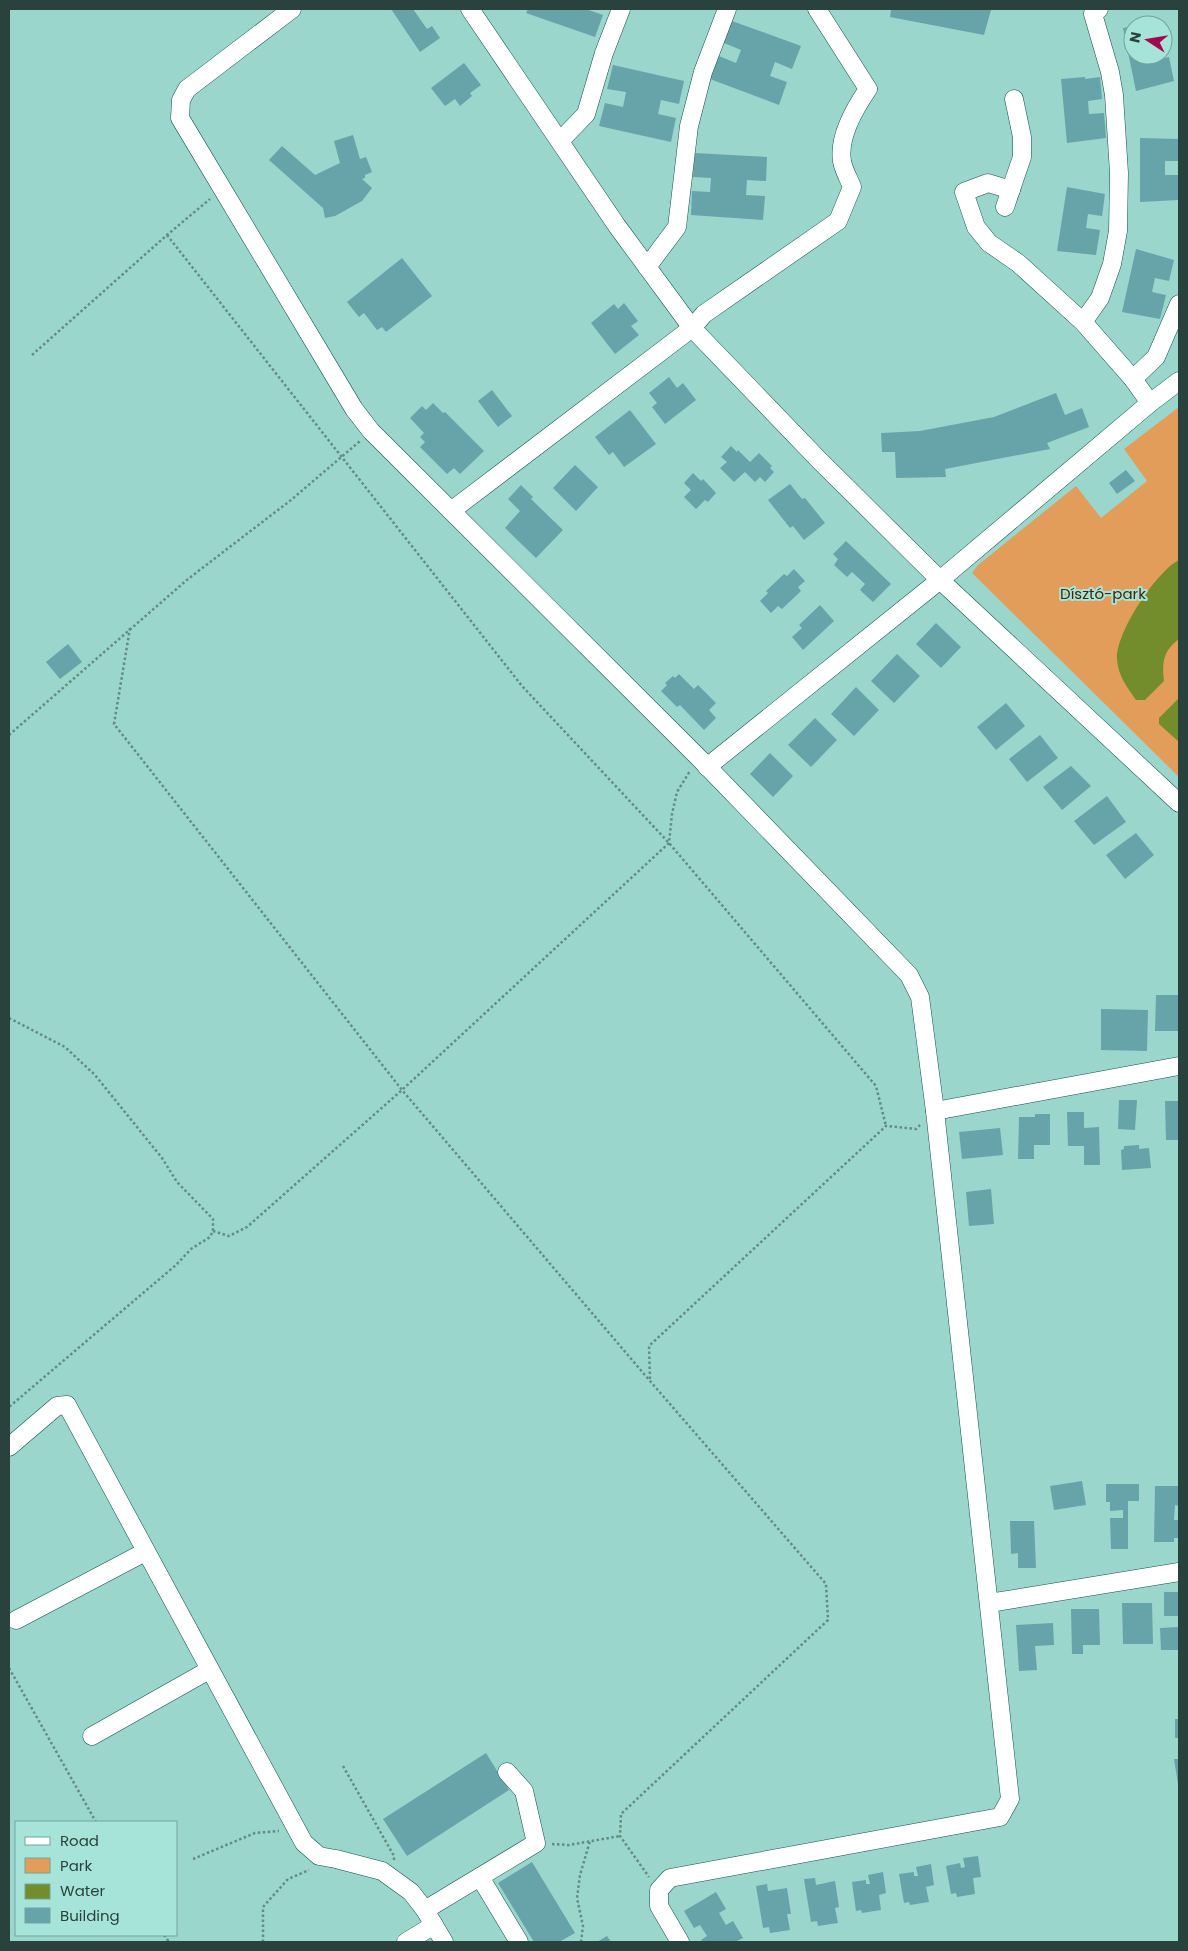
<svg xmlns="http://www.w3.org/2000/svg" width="1188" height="1951" font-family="Poppins,sans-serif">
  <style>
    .green { fill: #e39d5a }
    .water { fill: #738d2c }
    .building { fill: #67a4aa }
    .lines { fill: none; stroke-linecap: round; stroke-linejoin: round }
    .minor-casing { stroke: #12524a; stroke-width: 19 }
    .path { stroke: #628c85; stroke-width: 2.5; stroke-dasharray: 2.5 2.5; stroke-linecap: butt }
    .minor { stroke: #fff; stroke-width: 18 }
    .labels { text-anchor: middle; stroke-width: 4; stroke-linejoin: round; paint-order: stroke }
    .park-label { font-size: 15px; fill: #442606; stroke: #a6e3d9 }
  </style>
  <rect width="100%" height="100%" fill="#9ad6cc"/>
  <path class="green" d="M1179 407V777L972 573 978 565 1076 486 1101 518 1147 481 1124 449Z"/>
  <g class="water">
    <path d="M1179 560V639C1163 651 1162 662 1164 681L1145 700H1136C1127 687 1118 676 1117 659 1116 632 1156 572 1179 560Z"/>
    <path d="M1179 698V742L1159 724V718Z"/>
  </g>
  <g class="building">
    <path d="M391 9H413L427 29 432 26 440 38 420 52Z"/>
    <path d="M528 9H586L603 15 595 37 526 13Z"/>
    <path d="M891 9H983L991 10 984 35 890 17Z"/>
    <path d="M732 21 801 46 792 69 775 62 770 76 787 82 779 105 710 79 719 56 736 63 741 50 724 43Z"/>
    <path d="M1133 26V55H1153L1154 60 1169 57 1174 81 1136 91 1123 28Z"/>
    <path d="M464 63 481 85 470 93 472 96 460 106 455 99 445 106 431 88Z"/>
    <path d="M613 65 684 81 679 104 661 100 658 114 676 118 671 142 599 126 605 103 623 107 626 92 607 89Z"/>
    <path d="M1085 77V79L1100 77 1102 99 1088 101 1089 114 1104 113 1106 138 1067 143 1061 79Z"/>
    <path d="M353 135 360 159 366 157 372 172 365 175V178L362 179 372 188 362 201 335 216 325 218 323 208 269 160 282 146 315 175 340 163 334 141Z"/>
    <path d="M1140 138 1179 139V161H1165V175H1179V200L1140 202Z"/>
    <path d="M694 153 767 157 766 181 747 180 746 195 765 196 763 220 691 215 692 191 710 192 711 178 693 177Z"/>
    <path d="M1067 187 1105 194 1102 216 1088 214 1086 228 1100 230 1096 255 1057 251Z"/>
    <path d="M1136 249 1174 260 1169 281 1155 278 1152 292 1166 295 1160 319 1122 312Z"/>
    <path d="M402 258 432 296 386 332 382 327 377 330 364 313 359 317 347 302Z"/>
    <path d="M624 303 638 321 631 326 639 335 615 354 591 323 614 304 618 309Z"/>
    <path d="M669 377 677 388 683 383 696 400 665 424 652 407 657 403 649 393Z"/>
    <path d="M492 390 512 416 498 427 478 401Z"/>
    <path d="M1056 393 1065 415 1082 408 1089 427 1047 443 1050 449 945 469 946 477 896 478 895 452H882L881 433 920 431 994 417Z"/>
    <path d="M433 403 443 413 445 412 484 451 460 474 454 468 447 474 420 447 425 442 420 437 424 433 410 418 422 406 426 410Z"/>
    <path d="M630 410 656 444 624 467 613 452 609 455 595 437Z"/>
    <path d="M731 446 737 452 738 450 750 462 759 453 772 466 770 468 774 472 765 482 760 477 755 482 745 472 734 482 720 468 727 462 721 457Z"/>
    <path d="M575 465 598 487 576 511 553 488Z"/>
    <path d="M1126 470 1135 481 1117 494 1109 483Z"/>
    <path d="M693 473 701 481 703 479 716 493 708 502 705 500 696 509 684 497 691 490 684 483Z"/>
    <path d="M790 484 802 499 805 498 825 523 804 540 793 526 790 528 768 500Z"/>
    <path d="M521 485 533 497 531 499 563 530 536 558 505 528 520 511 508 499Z"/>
    <path d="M846 541 891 584 873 602 860 590 865 584 852 572 847 577 834 565 838 559 833 554Z"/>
    <path d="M794 569 805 581 798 587 801 591 782 609 778 606 771 613 760 601 768 593 766 591 784 574 787 576Z"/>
    <path d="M820 605 834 621 803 650 792 637 802 628 799 625Z"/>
    <path d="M936 623 961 647 941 668 916 644Z"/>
    <path d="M68 644 82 662 60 679 46 662Z"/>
    <path d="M897 654 920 676 894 703 871 681Z"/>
    <path d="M679 674 694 689 698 685 716 703 709 710 716 718 704 730 680 705 677 707 661 691 667 685 665 683 673 676 675 678Z"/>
    <path d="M856 687 879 710 854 736 831 714Z"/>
    <path d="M1006 703 1025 726 996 750 977 727Z"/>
    <path d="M815 718 837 740 811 767 788 745Z"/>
    <path d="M1040 735 1058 758 1027 782 1009 759Z"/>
    <path d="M770 753 793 776 773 797 750 774Z"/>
    <path d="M1071 766 1091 786 1062 810 1043 787Z"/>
    <path d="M1107 796 1126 822 1094 845 1074 821Z"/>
    <path d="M1136 833 1154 855 1125 879 1106 855Z"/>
    <path d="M1156 995H1179V1031H1155Z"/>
    <path d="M1101 1009 1148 1010 1147 1051 1101 1050Z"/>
    <path d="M1119 1100H1137L1135 1130 1118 1129Z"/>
    <path d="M1165 1101H1179V1140H1166Z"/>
    <path d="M1067 1112H1084V1128L1099 1127 1100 1165H1084V1146H1068Z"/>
    <path d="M1035 1114H1050V1145H1034V1159H1018L1019 1117H1035Z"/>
    <path d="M1000 1128 1003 1155 962 1159 959 1132Z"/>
    <path d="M1139 1145V1149L1149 1148 1151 1168 1122 1170 1121 1150 1124 1149V1146Z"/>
    <path d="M991 1189 994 1224 969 1226 966 1192Z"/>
    <path d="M1082 1481 1086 1505 1054 1510 1050 1486Z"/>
    <path d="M1106 1484H1139V1501H1128V1549H1111L1110 1518H1123V1510L1110 1511V1502H1106Z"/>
    <path d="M1155 1486H1179V1506L1175 1505 1174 1520H1179V1538H1174V1542H1154Z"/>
    <path d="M1010 1521H1034L1036 1568H1018V1553L1011 1554Z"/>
    <rect x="1164" y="1592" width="15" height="24"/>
    <path d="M1122 1603H1152L1153 1644H1123Z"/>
    <path d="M1071 1609H1099L1100 1645H1083V1654H1072Z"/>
    <path d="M1053 1623 1054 1645 1035 1646 1037 1670 1019 1671 1016 1625Z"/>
    <path d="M1179 1627V1650H1161L1160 1628Z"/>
    <rect x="1175" y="1719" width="4" height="19"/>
    <path d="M486 1753 509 1790 407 1856 383 1819Z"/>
    <path d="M1174 1759H1179V1784H1178Z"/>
    <path d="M978 1856 981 1877 973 1878 975 1894 957 1897 956 1893 951 1894 946 1866 960 1863 961 1868 965 1867 963 1858Z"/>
    <path d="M532 1862 575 1933 559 1942H534L498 1883Z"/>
    <path d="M931 1864 934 1885 926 1887 929 1902 910 1905 909 1902 904 1903 899 1874 914 1872V1876H918L916 1867Z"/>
    <path d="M883 1872 886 1893 879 1895 881 1910 862 1913 861 1910 856 1911 852 1882 866 1880V1884H870L868 1875Z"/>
    <path d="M815 1878 816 1885 835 1881 839 1907 835 1908 838 1923 818 1926 817 1921 811 1922 804 1879Z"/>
    <path d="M767 1884 768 1891 787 1888 791 1914H787L790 1930 770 1933 769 1927 763 1928 756 1886Z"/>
    <path d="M716 1892 726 1909 719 1913 726 1925 733 1921 743 1938 735 1942H703L701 1940 707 1936 700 1925 694 1928 684 1911Z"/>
    <path d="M607 1936 611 1942H597Z"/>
  </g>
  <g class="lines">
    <defs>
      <g id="minor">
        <path d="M292 9 187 89 181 100 180 118 354 409 371 431 698 757 909 975 920 997 935 1111 1010 1799 1000 1817 670 1878 659 1890V1906L680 1942"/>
        <path d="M470 9 617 226 692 328 819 460 940 580 1179 803"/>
        <path d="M560 141 586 114 604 53 621 9"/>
        <path d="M1011 190 988 183 964 192 976 227 989 243 1018 263 1083 322 1133 379 1150 403"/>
        <path d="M1005 207 1022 157V137L1014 99"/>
        <path d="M647 267 677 227 689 126 703 72 727 9"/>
        <path d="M1083 322 1100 298 1112 264 1118 231 1119 173 1114 95 1110 72 1093 14 1099 9"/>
        <path d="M1133 379 1156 357 1179 304"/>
        <path d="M451 511 692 328 704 314 838 221 852 187C849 179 843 169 842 161 838 137 855 108 868 89L817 9"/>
        <path d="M707 767 940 580 1150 403 1179 381"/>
        <path d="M935 1111 1179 1066"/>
        <path d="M9 1447 57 1406 67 1405 304 1843 319 1856 336 1859 382 1871 411 1892 425 1910 444 1942"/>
        <path d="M989 1603 1179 1572"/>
        <path d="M16 1620 145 1552"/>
        <path d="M92 1736 209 1670"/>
        <path d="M480 1877 519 1942"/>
        <path d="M425 1910 536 1843 524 1791 507 1772"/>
        <path d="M406 1942 434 1925"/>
      </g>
    </defs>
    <use href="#minor" class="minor-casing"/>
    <g class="path">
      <path d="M167 235 522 686 669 843 876 1086 886 1126"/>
      <path d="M32 355 167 235 210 199"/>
      <path d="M130 628 114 724 402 1090 650 1381 826 1584 828 1620 621 1814 620 1836 649 1877"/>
      <path d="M9 735 188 579 291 500 360 441"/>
      <path d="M9 1018 65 1047 95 1075 162 1158 177 1182 213 1219V1231L210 1237 191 1249 176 1265 9 1407"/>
      <path d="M213 1231 229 1236 247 1227 402 1090 669 843 672 814 677 792 690 771"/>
      <path d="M650 1379 649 1346 886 1126 916 1129 920 1125"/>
      <path d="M9 1668 96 1822"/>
      <path d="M343 1766 394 1856V1860"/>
      <path d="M552 1844 569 1845 620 1836"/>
      <path d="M193 1859 255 1833 279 1831"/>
      <path d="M164 1935 169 1942"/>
      <path d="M263 1942V1907L288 1879 309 1870"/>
      <path d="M581 1942 583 1926 577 1898 580 1875 590 1841"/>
    </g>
    <use href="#minor" class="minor"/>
  </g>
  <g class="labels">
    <g class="park-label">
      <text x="1103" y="599">Dísztó-park</text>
    </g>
  </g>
  <rect width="1188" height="1951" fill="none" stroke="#29423e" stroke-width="20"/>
  <rect x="15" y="1821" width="162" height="115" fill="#a6e3d9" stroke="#74a39b"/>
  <rect x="25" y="1837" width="25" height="8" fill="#ffffff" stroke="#74a39b"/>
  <text x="60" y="1846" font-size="15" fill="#29423e">Road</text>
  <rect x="25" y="1858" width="25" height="15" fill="#e39d5a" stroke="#74a39b"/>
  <text x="60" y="1871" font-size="15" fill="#29423e">Park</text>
  <rect x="25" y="1884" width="25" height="15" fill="#738d2c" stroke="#74a39b"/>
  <text x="60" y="1896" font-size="15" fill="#29423e">Water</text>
  <rect x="25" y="1908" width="25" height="15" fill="#67a4aa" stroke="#74a39b"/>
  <text x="60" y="1921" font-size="15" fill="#29423e">Building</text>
  <g transform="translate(1148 40) rotate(282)"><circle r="24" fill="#a6e3d9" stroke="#74a39b"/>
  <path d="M0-4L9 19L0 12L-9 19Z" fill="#a0094e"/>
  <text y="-8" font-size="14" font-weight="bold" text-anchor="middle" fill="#29423e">N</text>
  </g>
</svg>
